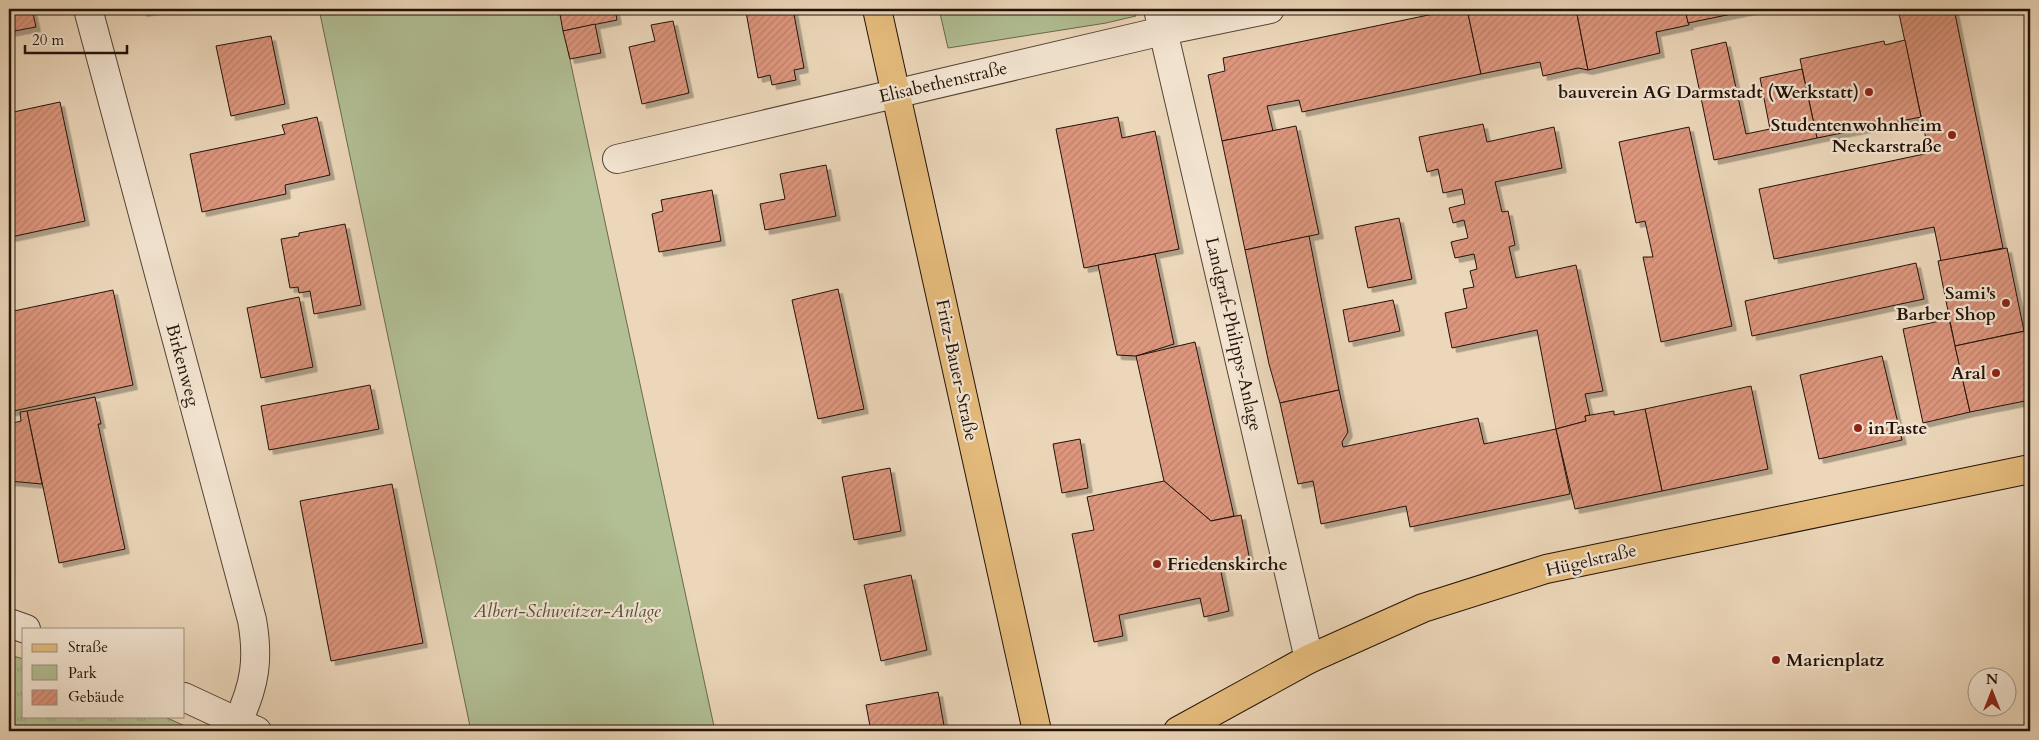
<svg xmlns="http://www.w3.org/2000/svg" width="2039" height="740" font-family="Cardo,serif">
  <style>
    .grass { fill: url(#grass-tufts); stroke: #6a684e }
    .park { fill: #b2bf94; stroke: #6a684e }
    .building { fill: url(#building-hatch); stroke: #221208; filter: url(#shadow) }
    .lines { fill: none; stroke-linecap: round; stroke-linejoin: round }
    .street-casing { stroke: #544334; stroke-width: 30 }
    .primary-casing { stroke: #221208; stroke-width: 30 }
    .street { stroke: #f3e5d2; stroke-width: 28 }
    .primary { stroke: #e6bc7d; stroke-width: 28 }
    .poi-dot { fill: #8f2418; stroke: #f3e5d2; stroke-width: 2 }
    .labels { text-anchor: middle; stroke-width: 4.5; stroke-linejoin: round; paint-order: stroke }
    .street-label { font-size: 18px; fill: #221208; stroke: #f3e5d2 }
    .poi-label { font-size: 18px; font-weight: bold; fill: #221208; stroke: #f3e5d2; text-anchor: end }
    .park-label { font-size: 18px; font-style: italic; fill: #544f39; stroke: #f3e5d2 }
  </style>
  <defs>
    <pattern id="grass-tufts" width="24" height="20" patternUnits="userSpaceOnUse" patternTransform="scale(1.25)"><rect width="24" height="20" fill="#b2bf94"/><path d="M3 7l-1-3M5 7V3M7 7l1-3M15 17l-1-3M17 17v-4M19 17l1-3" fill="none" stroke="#99a37e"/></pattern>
    <pattern id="building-hatch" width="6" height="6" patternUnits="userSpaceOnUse" patternTransform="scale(1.25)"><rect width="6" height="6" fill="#dd967d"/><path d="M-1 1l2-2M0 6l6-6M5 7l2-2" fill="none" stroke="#bd806b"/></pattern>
    <filter id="shadow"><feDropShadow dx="4.5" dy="4.5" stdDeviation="0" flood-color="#0004"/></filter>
  </defs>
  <rect width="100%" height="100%" fill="#ecd7ba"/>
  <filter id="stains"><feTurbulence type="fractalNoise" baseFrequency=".004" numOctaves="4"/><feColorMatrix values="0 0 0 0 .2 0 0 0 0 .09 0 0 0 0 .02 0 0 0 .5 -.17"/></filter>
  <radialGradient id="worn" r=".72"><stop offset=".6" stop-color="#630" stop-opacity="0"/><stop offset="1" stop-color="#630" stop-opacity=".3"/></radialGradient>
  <path class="grass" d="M9 655 24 659V716H163L196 731H9Z"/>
  <g class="park">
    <path d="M319 9H559L715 731H471Z"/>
    <path d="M939 9H1134L1136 16 1106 23 948 48Z"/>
  </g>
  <g class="building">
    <path d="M9 9H32L36 27 9 32Z"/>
    <path d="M142 9H159L142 12Z"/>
    <path d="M559 9H615L617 20 563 31Z"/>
    <path d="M762 9H793L804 68 794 70 796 80 772 85 770 75 758 78 746 12Z"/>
    <path d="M1457 9H1467L1481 74 1302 112 1299 100 1267 106 1273 131 1222 141 1208 75 1225 71 1223 58Z"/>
    <path d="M1467 9H1576L1588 70 1578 68 1543 76 1540 62 1481 74Z"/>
    <path d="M1576 9H1685L1689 25 1656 32 1660 53 1588 70Z"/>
    <path d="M1685 9H1756L1688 23Z"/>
    <path d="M1898 9H1954L2003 248 1941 261 1934 227 1774 259 1759 189 1929 153Z"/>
    <path d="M673 21 689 93 642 104 629 47 655 41 651 25Z"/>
    <path d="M595 24 601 53 570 59 563 31Z"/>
    <path d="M271 36 285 104 231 116 216 46Z"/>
    <path d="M1905 40 1921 117 1817 138 1800 59 1884 41 1885 45Z"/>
    <path d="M1726 42 1746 134 1770 129 1760 78 1802 69 1817 138 1714 160 1691 50Z"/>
    <path d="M60 102 85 221 11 237 9 224V113Z"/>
    <path d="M317 117 330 175 285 185 286 194 202 212 190 154 285 134 282 125Z"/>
    <path d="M1118 117 1122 138 1155 131 1179 249 1084 268 1056 129Z"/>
    <path d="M1483 124 1487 142 1554 127 1562 168 1495 182 1502 212 1508 211 1515 245 1509 247 1516 278 1576 265 1603 391 1585 394 1590 416H1585L1586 421 1556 429 1537 330 1452 348 1445 313 1467 308 1463 289 1474 287 1470 271 1477 269 1474 254 1455 258 1451 242 1468 238 1464 220 1453 223 1449 208 1465 204 1462 189 1443 193 1438 169 1427 172 1419 137Z"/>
    <path d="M1296 126 1319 234 1245 250 1222 141Z"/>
    <path d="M1689 127 1732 326 1661 342 1643 257H1653L1645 221 1636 223 1619 142Z"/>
    <path d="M826 165 836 216 765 230 760 204 785 199 780 174Z"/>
    <path d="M712 190 721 241 659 252 652 214 663 211 661 200Z"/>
    <path d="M1399 218 1412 279 1368 288 1355 227Z"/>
    <path d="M345 224 361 305 314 314 310 291 299 293 298 287 290 288 281 239 299 236V233Z"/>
    <path d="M1309 236 1339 390 1280 403 1269 364 1245 250Z"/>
    <path d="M2007 248 2024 331 1955 346 1938 261Z"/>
    <path d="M1155 254 1174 344 1136 356 1117 355 1098 265Z"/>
    <path d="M1916 263 1924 299 1752 336 1745 301Z"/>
    <path d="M838 289 864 409 818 419 792 300Z"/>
    <path d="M113 290 133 385 9 412V312Z"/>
    <path d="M299 297 313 367 261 378 247 308Z"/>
    <path d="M1393 300 1400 331 1349 342 1343 310Z"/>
    <path d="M1949 319 1970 412 1923 423 1903 329Z"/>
    <path d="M2030 330V400L1970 412 1955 346Z"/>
    <path d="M1195 342 1234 516 1211 521 1164 481 1136 356Z"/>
    <path d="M1882 356 1902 440 1819 459 1800 375Z"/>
    <path d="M370 385 379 429 269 450 261 406Z"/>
    <path d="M1751 386 1768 469 1662 491 1645 409Z"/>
    <path d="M1339 390 1348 432 1342 442 1343 447 1478 418 1484 444 1556 429 1570 494 1410 527 1406 506 1321 524 1313 481 1298 484 1280 403Z"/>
    <path d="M95 397 101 424H98L125 549 59 563 27 411Z"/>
    <path d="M1645 409 1662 491 1575 509 1556 429 1586 421 1585 416 1614 411V415Z"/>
    <path d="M27 411 42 484 9 481V424L21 421 20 412Z"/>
    <path d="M1080 439 1088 488 1062 493 1053 444Z"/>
    <path d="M890 468 901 531 854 540 842 477Z"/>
    <path d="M1164 481 1211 521 1241 515 1250 561 1220 567 1229 611 1204 617 1200 598 1119 615 1123 636 1094 642 1072 534 1094 530 1087 497Z"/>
    <path d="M392 484 423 643 331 661 300 501Z"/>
    <path d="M911 575 927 650 881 661 864 585Z"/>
    <path d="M938 692 945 731H871L866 705Z"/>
  </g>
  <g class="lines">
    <defs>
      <g id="street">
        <path d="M88 9 252 620C259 659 255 685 238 721"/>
        <path d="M1158 9 1309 659"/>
        <path d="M617 159 1163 31 1270 9"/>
        <path d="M9 623 26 629"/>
        <path d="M184 697 257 731"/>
      </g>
      <g id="primary">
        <path d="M877 9 1037 731"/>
        <path d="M1178 731 1309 659 1423 608 1546 569 2030 469"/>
      </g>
    </defs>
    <use href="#street" class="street-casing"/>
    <use href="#primary" class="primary-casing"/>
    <use href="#street" class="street"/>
    <use href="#primary" class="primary"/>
  </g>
  <g class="poi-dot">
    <circle cx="1869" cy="92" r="5"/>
    <circle cx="1952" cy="135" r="5"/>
    <circle cx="2006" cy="303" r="5"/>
    <circle cx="1996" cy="373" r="5"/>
    <circle cx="1858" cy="428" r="5"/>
    <circle cx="1157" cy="564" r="5"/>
    <circle cx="1776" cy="660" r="5"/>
  </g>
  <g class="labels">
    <g class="street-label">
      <text transform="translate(943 82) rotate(-13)" y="6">Elisabethenstraße</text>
      <text transform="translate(1234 334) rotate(77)" y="6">Landgraf-Philipps-Anlage</text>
      <text transform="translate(183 365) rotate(75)" y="6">Birkenweg</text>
      <text transform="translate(957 370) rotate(78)" y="6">Fritz-Bauer-Straße</text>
      <text transform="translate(1591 560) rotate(-13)" y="6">Hügelstraße</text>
    </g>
    <g class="poi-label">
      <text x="1859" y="98">bauverein AG Darmstadt (Werkstatt)</text>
      <text x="1942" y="131">Studentenwohnheim<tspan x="1942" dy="21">Neckarstraße</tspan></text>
      <text x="1996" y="299">Sami's<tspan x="1996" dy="21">Barber Shop</tspan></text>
      <text x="1986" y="379">Aral</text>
      <text x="1868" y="434" text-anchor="start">inTaste</text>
      <text x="1167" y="570" text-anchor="start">Friedenskirche</text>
      <text x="1786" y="666" text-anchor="start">Marienplatz</text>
    </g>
    <g class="park-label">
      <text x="567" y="617">Albert-Schweitzer-Anlage</text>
    </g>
  </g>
  <rect width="2039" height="740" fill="none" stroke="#ecd7ba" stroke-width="30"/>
  <rect x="10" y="10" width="2019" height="720" fill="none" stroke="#221208" stroke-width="2.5"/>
  <rect x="15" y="15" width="2009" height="710" fill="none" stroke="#221208"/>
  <rect x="22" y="628" width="162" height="90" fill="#f3e5d2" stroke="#9f9181"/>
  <rect x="32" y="644" width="25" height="8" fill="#e6bc7d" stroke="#9f9181"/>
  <text x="68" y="652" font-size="15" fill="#221208">Straße</text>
  <rect x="32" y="665" width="25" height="15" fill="#b2bf94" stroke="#9f9181"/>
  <text x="68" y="678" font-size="15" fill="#221208">Park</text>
  <rect x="32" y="690" width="25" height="15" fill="url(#building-hatch)" stroke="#9f9181"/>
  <text x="68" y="702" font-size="15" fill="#221208">Gebäude</text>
  <g transform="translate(1992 692)"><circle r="24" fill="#f3e5d2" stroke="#9f9181"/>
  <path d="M0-4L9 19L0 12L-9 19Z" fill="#8f2418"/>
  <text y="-8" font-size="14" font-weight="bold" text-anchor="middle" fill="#221208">N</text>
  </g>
  <path d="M25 45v8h102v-8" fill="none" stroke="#221208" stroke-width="2.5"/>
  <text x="32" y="45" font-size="15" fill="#221208" stroke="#f3e5d2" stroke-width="4" paint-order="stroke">20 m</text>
  <rect width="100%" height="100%" filter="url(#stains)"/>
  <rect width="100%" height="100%" fill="url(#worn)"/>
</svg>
